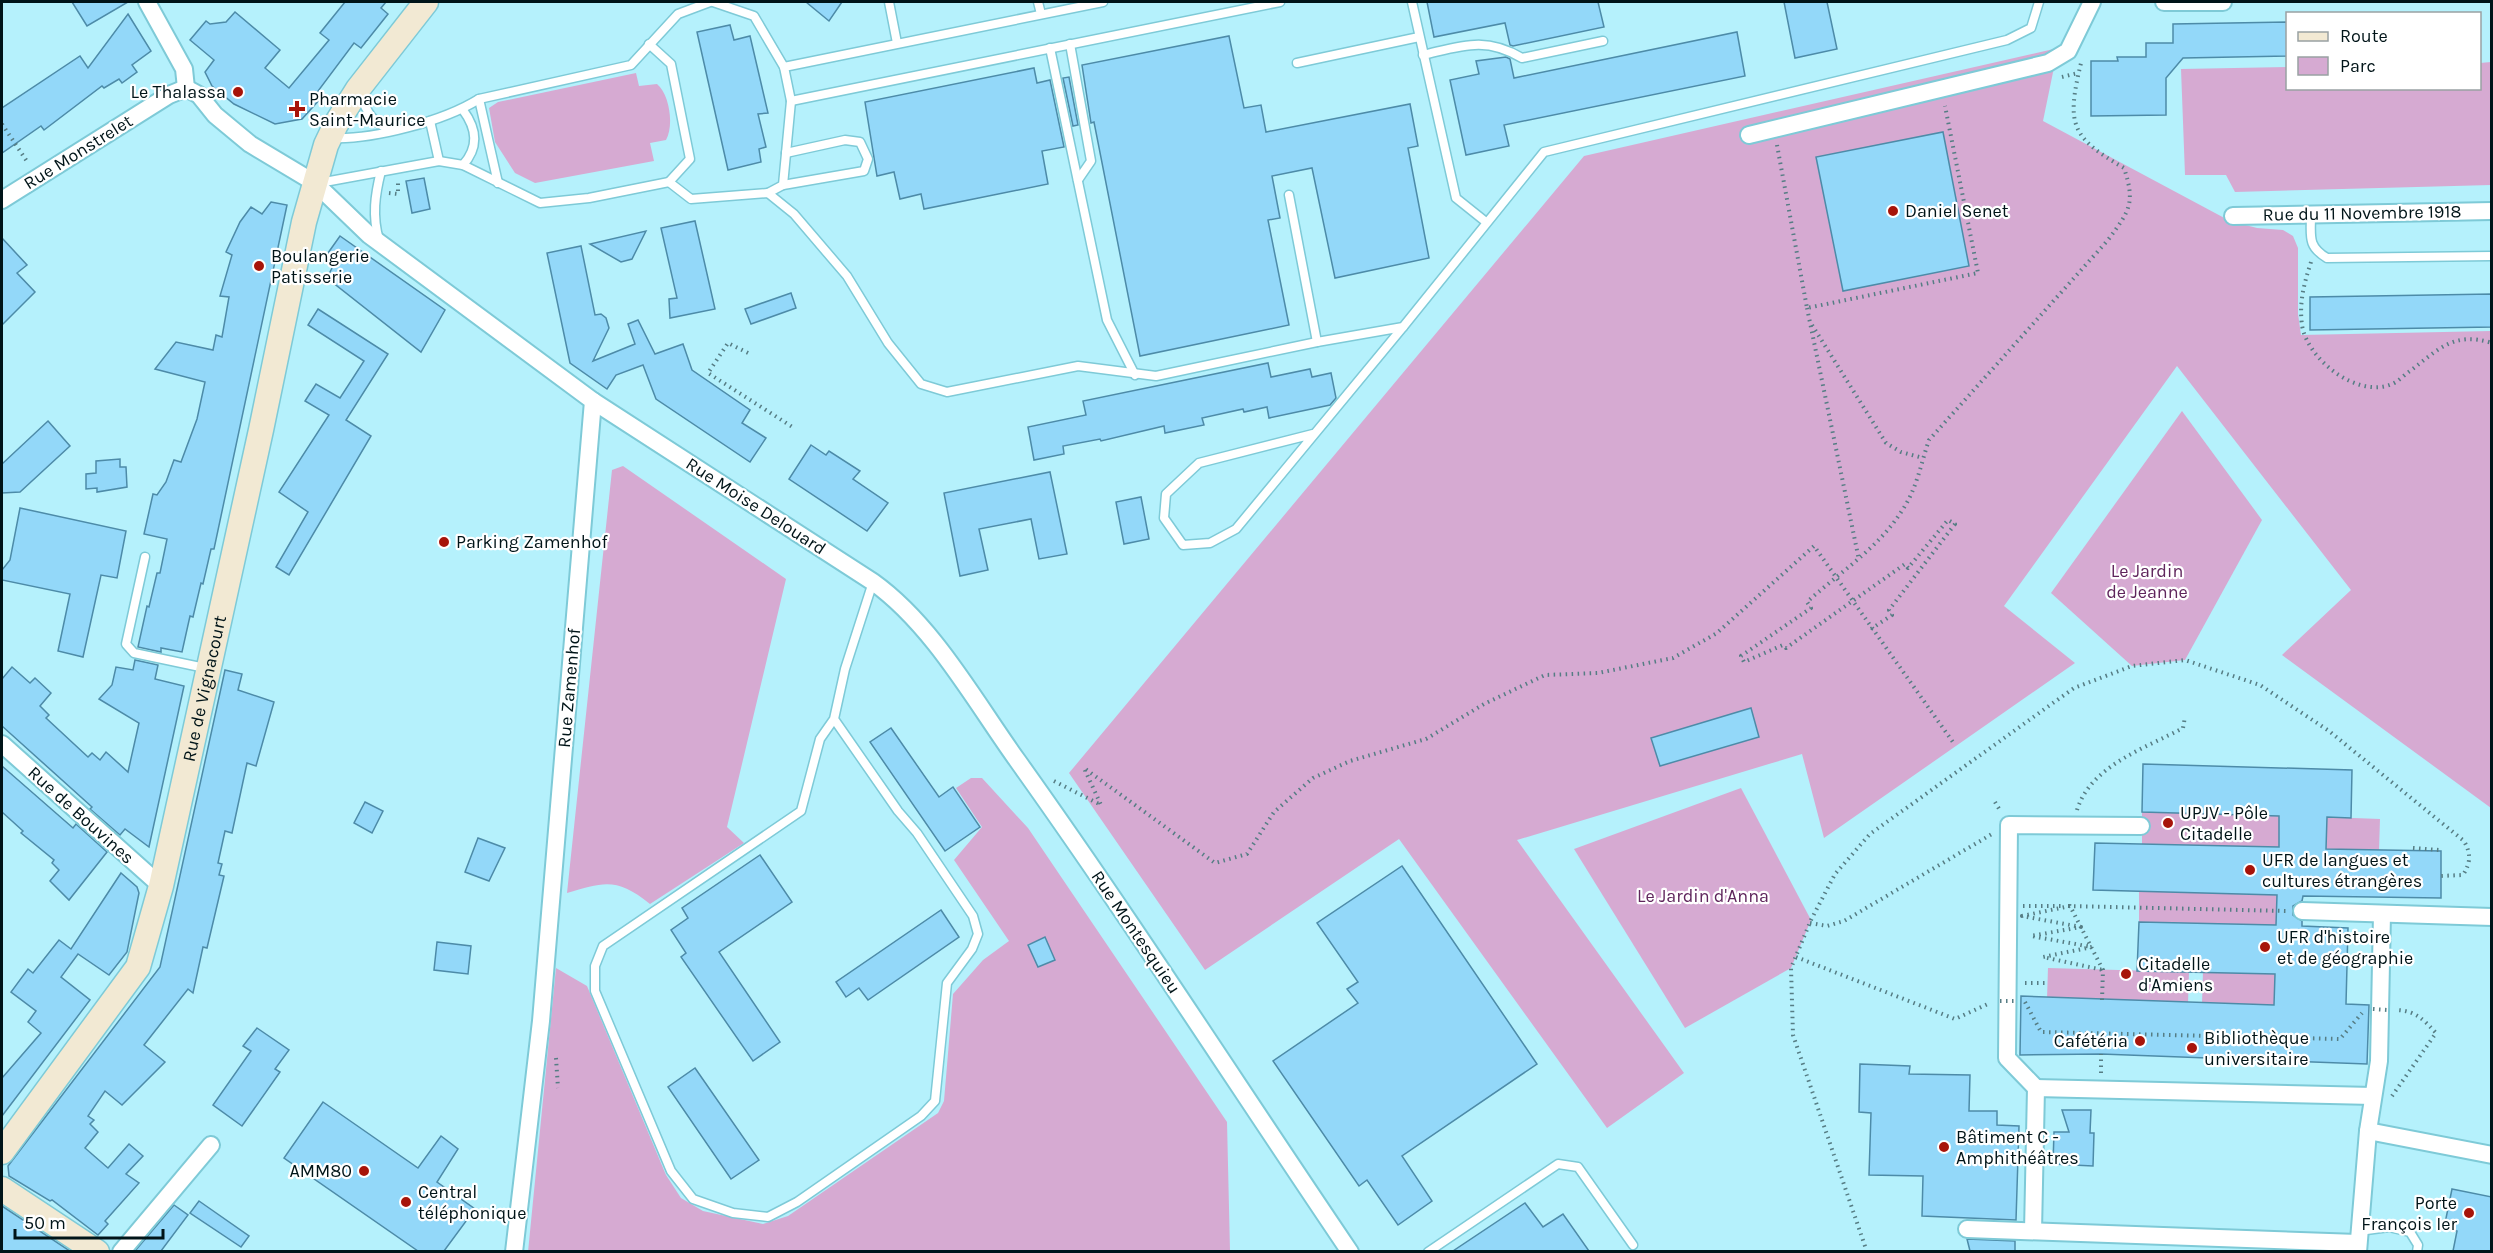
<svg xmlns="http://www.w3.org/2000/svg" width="2493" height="1253" font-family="Karla,sans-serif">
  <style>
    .green { fill: #d6aad2 }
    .building { fill: #93d8f9; stroke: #4d8ba8; stroke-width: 1.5 }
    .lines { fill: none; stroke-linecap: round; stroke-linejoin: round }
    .lane-casing { stroke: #7ecad7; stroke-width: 11 }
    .street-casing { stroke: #7ecad7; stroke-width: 20 }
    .secondary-casing { stroke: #7ecad7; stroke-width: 27 }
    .path { stroke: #567d84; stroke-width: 4; stroke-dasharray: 1.5 4.5; stroke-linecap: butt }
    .lane { stroke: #fff; stroke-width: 8 }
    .street { stroke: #fff; stroke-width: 16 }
    .secondary { stroke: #f2e9d3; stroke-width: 24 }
    .path-bridge { stroke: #567d84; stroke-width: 4; stroke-dasharray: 1.5 4.5; stroke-linecap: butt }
    .poi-dot { fill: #a7140a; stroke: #fff; stroke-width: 2 }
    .labels { text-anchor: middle; stroke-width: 4.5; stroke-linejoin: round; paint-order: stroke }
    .poi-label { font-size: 18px; fill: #001418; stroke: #fff; text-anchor: start }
    .street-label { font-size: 18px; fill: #001418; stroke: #fff }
    .park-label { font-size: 18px; fill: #5f255c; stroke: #fff }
  </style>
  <rect width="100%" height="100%" fill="#b5f1fc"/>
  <g class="green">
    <path d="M2058 48 2043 121 2230 221 2257 228 2283 230 2293 236 2298 248V314L2301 335 2491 331V808L2282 655 2351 590 2177 366 2004 606 2075 663 1824 838 1802 754 1517 840 1684 1073 1607 1128 1399 839 1205 970 1069 773 1584 156Z"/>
    <path d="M2491 62V185L2235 192 2226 175H2185L2181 69 2287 67 2288 88H2480V63Z"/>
    <path d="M636 73 639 86 657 84C670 95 674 126 666 140L650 143 654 161 535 183 515 173 495 142 489 108 498 102Z"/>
    <path d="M2182 411 2262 520 2185 660 2132 666 2051 593Z"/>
    <path d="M623 466 786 579 727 827 744 843 650 904C617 877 604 882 567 893L612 470Z"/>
    <path d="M971 778H982L1028 828 1227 1122 1230 1251 528 1252 556 968 587 986 666 1175 681 1198 703 1211 763 1224 788 1216 938 1113 944 1101 953 994 983 960 1009 941 954 860 982 827 956 788Z"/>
    <path d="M1741 788 1811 920 1791 968 1685 1028 1574 849Z"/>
    <path d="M2142 812 2279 816V847L2142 844Z"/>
    <path d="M2327 817 2380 819 2379 850 2326 849Z"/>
    <path d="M2139 891 2303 896 2302 926 2139 922Z"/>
    <path d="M2048 968 2189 972 2188 1003 2047 999Z"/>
    <path d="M2203 972 2275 974 2274 1005 2202 1003Z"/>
  </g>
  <g class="building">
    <path d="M72 2H128L87 26Z"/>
    <path d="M345 2H386L381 8 388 14 361 48 354 43 315 95 320 99 302 119 275 124 234 104 212 86 205 72 214 60 190 40 206 21 210 24 226 22 235 12 280 50 265 68 289 88 329 40 320 33Z"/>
    <path d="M806 2H842L829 21Z"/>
    <path d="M1427 2H1598L1604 27 1513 46 1510 45 1505 23 1434 37Z"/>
    <path d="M1784 2H1827L1837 49 1795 58Z"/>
    <path d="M128 14 151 51 132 65 137 72 122 83 119 79 104 88 102 86 44 130 41 126 2 153V108L80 56 88 68Z"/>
    <path d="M2288 22V56L2183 58 2166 78V115L2091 116V61H2118L2117 57H2146V43H2173V24Z"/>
    <path d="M730 25 734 40 750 36 768 113 758 114 766 147 759 149 761 162 728 170 697 32Z"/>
    <path d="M1737 32 1745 76 1504 125 1509 146 1466 155 1450 80 1479 74 1476 61 1506 57 1510 59 1514 78Z"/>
    <path d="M1229 36 1244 108 1261 105 1266 132 1410 104 1418 146 1408 148 1429 258 1335 278 1312 168 1272 176 1280 218 1268 220 1289 325 1140 356 1094 122 1091 123 1082 65Z"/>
    <path d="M1034 68 1037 83 1050 80 1064 147 1042 151 1048 184 924 209 921 194 900 199 894 172 877 176 865 102Z"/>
    <path d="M1069 77 1078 125 1073 126 1063 78Z"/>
    <path d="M1943 132 1969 266 1843 291 1816 157Z"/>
    <path d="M424 178 430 209 412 213 406 181Z"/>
    <path d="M271 202 287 205 214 549H211L203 584 201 583 193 617 190 616 182 652 161 648V652L138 647 147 606 149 607 157 573H160L167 539 144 534 153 494 157 495 166 482 174 460 181 462 197 419 205 382 155 369 176 342 213 350 216 335 222 337 229 297 220 296 232 255 226 252 240 222 251 207 262 214Z"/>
    <path d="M695 221 715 309 670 318 669 299 677 298 661 228Z"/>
    <path d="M646 231 632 259 621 262 590 244Z"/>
    <path d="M340 236 445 310 421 352 327 278 336 260 328 253Z"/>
    <path d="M2 238 27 265 17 273 35 292 2 325Z"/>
    <path d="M581 246 595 315 601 314 606 318 609 328 593 361 635 344 628 324 638 320 655 354 683 344 692 370 750 410 742 423 766 438 750 462 656 399 643 365 616 375 607 389 570 363 547 253Z"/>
    <path d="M791 293 796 308 751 324 745 309Z"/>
    <path d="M2492 294V327L2310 330V297Z"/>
    <path d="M318 309 388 354 346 420 371 436 289 575 276 567 308 512 279 492 329 415 305 401 316 384 340 398 364 361 308 325Z"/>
    <path d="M1268 363 1271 377 1310 369 1312 377 1331 373 1336 398 1330 405 1269 418 1267 407 1244 412 1243 409 1202 418 1204 425 1165 433 1164 426 1101 441 1100 439 1063 446 1064 454 1034 460 1028 427 1086 415 1083 401Z"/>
    <path d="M48 421 70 446 20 492 2 493V464Z"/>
    <path d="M811 445 826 455 829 451 860 471 853 479 888 503 867 531 789 479Z"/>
    <path d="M120 459V467H126L127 487 97 492V488L86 489V474L96 473V461Z"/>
    <path d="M1050 472 1067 554 1039 559 1031 519 979 529 988 570 960 576 944 493Z"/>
    <path d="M1141 497 1149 539 1124 544 1116 502Z"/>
    <path d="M20 508 126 531 117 578 101 575 83 657 58 651 70 594 2 580V570L10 560Z"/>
    <path d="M135 660 158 665 155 679 184 686 149 847 125 829 120 835 90 809 92 807 2 726V679L12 667 30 683 35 678 51 693 40 706 49 715 46 718 88 757 92 753 100 760 106 752 128 772 139 723 99 699 112 685 116 667 133 670Z"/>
    <path d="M225 670 242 674 238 690 274 702 256 766 247 763 232 833 225 831 218 863 222 864 219 875 224 876 207 948 203 947 193 993 188 989 144 1045 165 1062 122 1105 105 1091 88 1116 94 1120 90 1124 98 1132 85 1148 108 1168 129 1144 143 1156 126 1174 139 1183 105 1221 108 1224 98 1235 52 1200 50 1201 9 1176 8 1166 160 967Z"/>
    <path d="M1751 708 1759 737 1660 766 1651 738Z"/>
    <path d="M891 728 939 797 953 787 980 827 945 851 870 742Z"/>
    <path d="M2143 764 2352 770 2351 818 2327 817 2326 849 2441 851V898L2303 896 2302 901 2293 906V915L2302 921V926L2348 928 2346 1004 2369 1005 2367 1064 2101 1054 2020 1055 2021 996 2274 1005 2275 974 2137 971 2139 922 2276 925 2277 895 2093 890 2095 843 2279 847V816L2142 812Z"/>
    <path d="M2 766 73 828 76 824 107 852 69 900 50 881 59 870 52 863 54 860 21 833 23 831 2 812Z"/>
    <path d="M365 802 383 811 372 833 354 823Z"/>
    <path d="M478 838 505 848 489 881 465 872Z"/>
    <path d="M760 855 792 902 719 952 780 1042 753 1061 681 957 686 953 671 930 688 918 682 908Z"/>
    <path d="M1402 866 1537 1064 1402 1156 1432 1201 1398 1225 1367 1180 1359 1186 1273 1061 1358 1003 1347 989 1358 982 1317 923Z"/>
    <path d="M121 873 137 887 139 893 127 952 109 975 78 954 61 977 90 1000 2 1116V1078L41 1033 28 1022 36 1011 11 992 28 969 33 973 59 940 71 949Z"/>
    <path d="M941 910 959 937 868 1000 859 988 846 997 836 982Z"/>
    <path d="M1045 937 1055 960 1038 967 1028 945Z"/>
    <path d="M437 942 471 946 468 974 434 970Z"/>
    <path d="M257 1028 289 1050 275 1069 280 1072 242 1126 213 1105 251 1051 243 1046Z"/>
    <path d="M1860 1064 1910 1066 1909 1074 1970 1075 1969 1111H1997V1125L2019 1126 2016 1220 1922 1216 1923 1176 1869 1175 1871 1113 1859 1112Z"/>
    <path d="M695 1068 759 1160 731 1179 668 1087Z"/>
    <path d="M323 1102 418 1168 441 1136 458 1149 437 1182 475 1209 444 1251H418L284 1158Z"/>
    <path d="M2062 1110H2091L2090 1133H2094L2093 1166 2053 1164 2054 1132H2069Z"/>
    <path d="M2452 1189 2492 1197V1251H2453L2457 1231 2444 1228Z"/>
    <path d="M199 1201 249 1236 241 1247 190 1213Z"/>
    <path d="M1525 1203 1543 1227 1563 1214 1589 1251H1453Z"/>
    <path d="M174 1205 188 1215 161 1251H135Z"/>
    <path d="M2 1206 70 1251H2Z"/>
    <path d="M1967 1239 2015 1241V1251H1970Z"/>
  </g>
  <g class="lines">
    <defs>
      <g id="lane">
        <path d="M713 2 754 16 784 67 791 101 783 185 768 193"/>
        <path d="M889 2 897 43"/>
        <path d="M1038 2 1041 14"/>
        <path d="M1412 2 1456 198 1486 222"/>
        <path d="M649 44 671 64 690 159 669 182"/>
        <path d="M1070 44 1091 161 1078 180"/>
        <path d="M1050 48 1107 320 1135 375"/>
        <path d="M1423 55C1462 46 1485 36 1522 58L1603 41"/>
        <path d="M1297 63 1419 37"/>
        <path d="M784 67 1103 2"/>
        <path d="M360 94C367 113 373 123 391 130"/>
        <path d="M479 99 498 183"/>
        <path d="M791 101 1280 2"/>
        <path d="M463 110C477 129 479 147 463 165"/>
        <path d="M430 121 439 161"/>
        <path d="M331 138C373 140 444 121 479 99L631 65 678 14 710 2"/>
        <path d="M319 183 439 161 463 165 540 203 589 198 669 182 691 199 768 193 794 214 847 276 888 343 921 384 947 392 1078 366 1156 376 1317 342 1403 327 1544 152 2007 40 2031 28 2039 2"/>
        <path d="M783 185 864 171 868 159 860 142 845 140 786 153"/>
        <path d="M1289 195 1317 342"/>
        <path d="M2311 214C2311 236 2307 246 2327 258L2492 256"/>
        <path d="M379 240C372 216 375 195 381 171"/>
        <path d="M1313 434 1199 463 1166 494 1164 518 1183 545 1210 543 1236 529 1403 327"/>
        <path d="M145 557 126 644 134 653 205 668"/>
        <path d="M834 719 898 811 917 833 973 916 978 934 972 949 947 983 935 1101 921 1116 797 1202 768 1217 733 1213 693 1199 671 1171 595 991V966L603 946 801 811 820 739 834 719 845 669 873 582"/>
        <path d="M2359 1231 2389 1227 2410 1232 2418 1245 2417 1252"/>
        <path d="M1428 1252 1558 1164 1578 1167 1633 1245"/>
      </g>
      <g id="street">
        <path d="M147 2 184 69 186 88"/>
        <path d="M2164 2H2223"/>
        <path d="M186 88 199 95 215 115 250 144 315 183 369 235 593 401 541 1021 514 1252"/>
        <path d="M1749 135 2048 63 2068 51 2092 2"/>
        <path d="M2 200 169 95 186 88"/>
        <path d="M2233 216 2492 211"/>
        <path d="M593 401 873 582C933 625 974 700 1017 760 1132 921 1239 1088 1350 1252"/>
        <path d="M2 744 161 886"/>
        <path d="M2302 911 2492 917"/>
        <path d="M2036 1088 2007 1058 2009 825 2141 826"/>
        <path d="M2368 1131 2492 1155"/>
        <path d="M1967 1229 2358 1243"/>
        <path d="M2033 1231 2036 1088 2373 1096"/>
        <path d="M121 1252 211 1145"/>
        <path d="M2358 1252 2368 1131 2379 1061 2382 914"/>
      </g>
      <g id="secondary">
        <path id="s1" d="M2 1152 138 967 161 886 261 430 304 222 326 145 336 124 358 89 426 2"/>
        <path d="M2 1189 97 1252"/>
      </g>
    </defs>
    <use href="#lane" class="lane-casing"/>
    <use href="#street" class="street-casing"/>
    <use href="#secondary" class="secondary-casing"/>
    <g class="path">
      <path d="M2062 77 2078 73"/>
      <path d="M2 124 28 163"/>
      <path d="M1777 145 1807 308 1978 273 1945 106"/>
      <path d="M389 193 398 194V180"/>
      <path d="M2311 262C2304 284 2299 302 2302 325 2307 359 2357 399 2392 384 2398 382 2404 375 2410 371 2439 349 2454 331 2492 343"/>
      <path d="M1807 308 1859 560"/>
      <path d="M1812 325 1886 443 1901 452 1923 458"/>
      <path d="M748 353 728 343 708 373 794 428"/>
      <path d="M1871 629 1892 615 1889 610 1955 524 1948 520 1908 568 1905 564 1786 648 1783 645 1744 662 1741 656 1811 608 1807 602C1840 572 1879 548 1903 509 1917 488 1921 463 1929 440L2108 240C2129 211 2136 204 2124 168 2071 137 2066 125 2081 63"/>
      <path d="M1054 781 1101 805 1084 768 1215 863 1247 854 1274 812 1313 778 1350 761 1426 739 1484 704 1545 675 1598 673 1673 658 1717 633 1814 546 1955 745"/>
      <path d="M1995 802 2001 812"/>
      <path d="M2077 810C2091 765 2146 748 2183 728L2185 717"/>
      <path d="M2413 848 2439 850"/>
      <path d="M2023 906H2061"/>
      <path d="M2068 906 2286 911"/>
      <path d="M1810 923 1827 926 1844 921 1992 834"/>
      <path d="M1796 957 1955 1019 1990 1003"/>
      <path d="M2025 983H2048"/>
      <path d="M2102 1000 2103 970 2070 906 2022 916 2081 927 2031 936 2092 947 2043 957 2103 970"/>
      <path d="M2025 1002 2041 1032 2340 1039 2362 1013"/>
      <path d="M556 1058 558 1088"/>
      <path d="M2101 1073V1054"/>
      <path d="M2392 1096 2436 1033C2424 1020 2416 1011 2397 1010"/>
      <path d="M1867 1252 1793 1035 1791 968 1811 920 1835 874 1870 834 2074 688 2132 666 2185 660 2260 685 2329 731 2464 841C2471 854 2471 862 2463 875L2440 876"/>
    </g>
    <use href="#lane" class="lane"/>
    <use href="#street" class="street"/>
    <use href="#secondary" class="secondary"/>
    <g class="path-bridge">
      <path d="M2000 1001H2016"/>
      <path d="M2373 1009 2388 1010"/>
    </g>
  </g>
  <g class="poi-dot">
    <circle cx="238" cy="92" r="6"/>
    <path d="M294 100h6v6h6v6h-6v6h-6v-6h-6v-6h6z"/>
    <circle cx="1893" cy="211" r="6"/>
    <circle cx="259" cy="266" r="6"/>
    <circle cx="444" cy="542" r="6"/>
    <circle cx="2168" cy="823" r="6"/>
    <circle cx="2250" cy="870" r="6"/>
    <circle cx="2265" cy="947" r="6"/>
    <circle cx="2126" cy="974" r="6"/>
    <circle cx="2140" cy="1041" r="6"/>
    <circle cx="2192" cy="1048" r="6"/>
    <circle cx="1944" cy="1147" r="6"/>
    <circle cx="364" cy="1171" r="6"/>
    <circle cx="406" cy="1202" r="6"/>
    <circle cx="2469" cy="1213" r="6"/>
  </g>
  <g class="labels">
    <g class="poi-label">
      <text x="226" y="98" text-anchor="end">Le Thalassa</text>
      <text x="309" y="105">Pharmacie<tspan x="309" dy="21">Saint-Maurice</tspan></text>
      <text x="1905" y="217">Daniel Senet</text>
      <text x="271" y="262">Boulangerie<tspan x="271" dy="21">Patisserie</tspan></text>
      <text x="456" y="548">Parking Zamenhof</text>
      <text x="2180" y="819">UPJV - Pôle<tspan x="2180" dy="21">Citadelle</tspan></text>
      <text x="2262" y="866">UFR de langues et<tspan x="2262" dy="21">cultures étrangères</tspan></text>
      <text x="2277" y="943">UFR d'histoire<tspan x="2277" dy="21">et de géographie</tspan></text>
      <text x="2138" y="970">Citadelle<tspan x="2138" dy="21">d'Amiens</tspan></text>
      <text x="2204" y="1044">Bibliothèque<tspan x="2204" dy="21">universitaire</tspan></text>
      <text x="2128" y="1047" text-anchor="end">Cafétéria</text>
      <text x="1956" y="1143">Bâtiment C -<tspan x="1956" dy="21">Amphithéâtres</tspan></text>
      <text x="352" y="1177" text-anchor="end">AMM80</text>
      <text x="418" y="1198">Central<tspan x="418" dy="21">téléphonique</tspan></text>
      <text x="2457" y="1209" text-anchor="end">Porte<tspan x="2457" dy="21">François Ier</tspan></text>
    </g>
    <g class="street-label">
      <text transform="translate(78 152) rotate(-32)" y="6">Rue Monstrelet</text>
      <text transform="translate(2362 213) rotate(-1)" y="6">Rue du 11 Novembre 1918</text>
      <text transform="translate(756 506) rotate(33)" y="6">Rue Moise Delouard</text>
      <text dy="6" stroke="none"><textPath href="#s1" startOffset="516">Rue de Vignacourt</textPath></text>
      <text transform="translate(569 688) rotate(-85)" y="6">Rue Zamenhof</text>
      <text transform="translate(81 815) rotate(42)" y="6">Rue de Bouvines</text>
      <text transform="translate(1136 932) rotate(56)" y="6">Rue Montesquieu</text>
    </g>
    <g class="park-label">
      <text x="2147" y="577">Le Jardin<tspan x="2147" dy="21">de Jeanne</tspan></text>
      <text x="1703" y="902">Le Jardin d'Anna</text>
    </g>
  </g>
  <rect width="2493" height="1253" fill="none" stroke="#001418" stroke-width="6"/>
  <rect x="2286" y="12" width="195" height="78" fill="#ffffff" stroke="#99a1a3" stroke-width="1.5"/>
  <rect x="2298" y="32" width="30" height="9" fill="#f2e9d3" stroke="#99a1a3" stroke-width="1.5"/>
  <text x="2340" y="42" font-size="18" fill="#001418">Route</text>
  <rect x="2298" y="57" width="30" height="18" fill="#d6aad2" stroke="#99a1a3" stroke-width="1.5"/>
  <text x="2340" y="72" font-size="18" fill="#001418">Parc</text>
  <path d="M15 1229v9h148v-9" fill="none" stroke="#001418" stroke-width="3"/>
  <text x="24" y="1229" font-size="18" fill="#001418" stroke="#ffffff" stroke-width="4.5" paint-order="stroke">50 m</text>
</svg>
